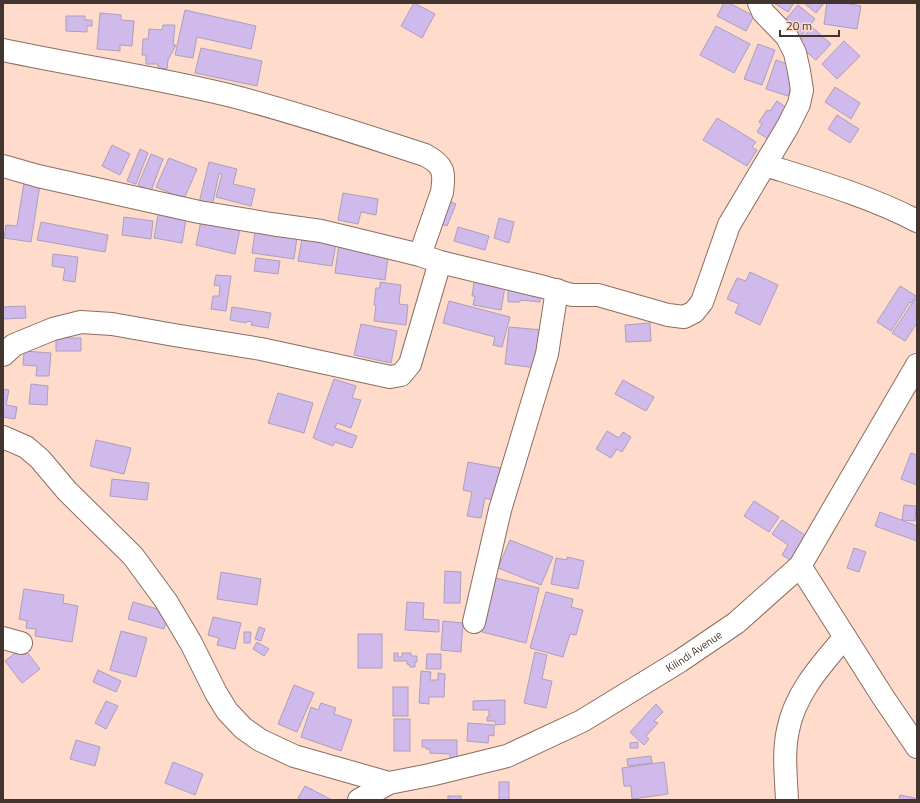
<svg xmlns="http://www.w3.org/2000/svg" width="920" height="803" font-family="'Titillium Web',sans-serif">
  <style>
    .building { fill: #d0baeb; stroke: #ac9fbc }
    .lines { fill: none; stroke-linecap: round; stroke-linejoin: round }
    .minor-casing { stroke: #8c6d60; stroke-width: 24 }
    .minor { stroke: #fff; stroke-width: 22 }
    .labels { text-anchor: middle; stroke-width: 3; stroke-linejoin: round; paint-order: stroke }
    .street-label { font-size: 11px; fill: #42352f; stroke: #fedbcb }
  </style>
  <rect width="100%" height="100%" fill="#fedbcb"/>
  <g class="building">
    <path d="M414 3 435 14 422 38 401 26Z"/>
    <path d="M724 3H729L754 16 746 31 717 16Z"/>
    <path d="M774 3H794L788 12Z"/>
    <path d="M804 3H824L816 13Z"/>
    <path d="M827 3H845L861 6 857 29 824 24Z"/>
    <path d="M798 5 815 19 797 41 780 26Z"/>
    <path d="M185 10 256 26 251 49 197 37 193 58 175 55Z"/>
    <path d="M100 13 121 15V20L134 21 132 46 120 45V51L97 49Z"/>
    <path d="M66 16H85V20H92V26H87V32L66 31Z"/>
    <path d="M163 25H175L173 45H176L168 60 167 69 158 68V64H146V55H142L143 39H148L149 29 162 30Z"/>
    <path d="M716 26 750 44 734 73 700 55Z"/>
    <path d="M812 27 831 44 816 60 797 44Z"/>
    <path d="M844 41 860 56 837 79 822 64Z"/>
    <path d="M758 44 775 50 762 85 744 79Z"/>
    <path d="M201 48 262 61 257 86 195 73Z"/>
    <path d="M776 60 798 68 788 96 766 89Z"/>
    <path d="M835 87 860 103 851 119 825 102Z"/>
    <path d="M777 101 790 110 770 140 757 132 762 124 759 122 767 110 770 111Z"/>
    <path d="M837 115 859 129 850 143 828 129Z"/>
    <path d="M717 118 756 142 752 147 757 150 747 166 703 140Z"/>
    <path d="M112 145 130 154 120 175 102 166Z"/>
    <path d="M140 149 148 153 136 184 127 181Z"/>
    <path d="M151 154 163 159 151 191 138 185Z"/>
    <path d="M169 158 197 169 184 199 156 187Z"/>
    <path d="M209 162 237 169 233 184 255 189 251 206 216 197 222 174H219L212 206 199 203Z"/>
    <path d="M25 176 41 178 31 242 4 238 6 225 17 226Z"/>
    <path d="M343 193 378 199 376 215 361 212 358 224 338 220Z"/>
    <path d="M443 199 456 204 447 226 434 221Z"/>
    <path d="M159 209 187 214 182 243 154 238Z"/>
    <path d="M124 217 153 221 151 239 122 235Z"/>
    <path d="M499 218 514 222 509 243 494 238Z"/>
    <path d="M201 221 240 229 235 254 196 245Z"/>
    <path d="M41 222 108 235 105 252 37 240Z"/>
    <path d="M256 225 298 230 294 259 252 253Z"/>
    <path d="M458 227 489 236 485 250 454 241Z"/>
    <path d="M303 233 337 238 332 266 298 261Z"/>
    <path d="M339 243 389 250 385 280 335 273Z"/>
    <path d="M53 254 78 257 75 282 63 280 65 268 52 266Z"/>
    <path d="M256 258 280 261 278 274 254 271Z"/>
    <path d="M750 272 778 285 760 325 735 313 739 304 727 299 737 278 746 281Z"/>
    <path d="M216 275 231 276 226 311 211 309 213 296H219L220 286 214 285Z"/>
    <path d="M475 276 506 281 501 310 473 305 475 296H472Z"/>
    <path d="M380 282 401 285 399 304 408 305 406 325 374 321 376 305H374L376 288H380Z"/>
    <path d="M508 285 541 287 540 302 520 300V302H508Z"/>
    <path d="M900 286 916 296 911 303 910 302 891 331 877 322Z"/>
    <path d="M915 299 917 300V323L905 341 892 333Z"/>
    <path d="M449 301 510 317 502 347 493 345 495 337 443 323Z"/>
    <path d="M25 306 26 318 3 319V307Z"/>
    <path d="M232 307 271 313 268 328 251 325 252 322 247 321 246 323 230 320Z"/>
    <path d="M650 323 651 341 626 342 625 325Z"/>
    <path d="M361 324 397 331 391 363 354 355Z"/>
    <path d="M509 327 542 330 537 368 505 364Z"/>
    <path d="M56 330H68V338H81V351H56Z"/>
    <path d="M24 351 51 353 49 376H36L37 366 23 365Z"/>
    <path d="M334 379 356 386 352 398 361 400 351 428 337 423 335 428 357 436 352 448 335 442 333 446 313 438Z"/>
    <path d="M623 380 654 397 646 411 615 394Z"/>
    <path d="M31 384 48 386 47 405 29 404Z"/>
    <path d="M3 389 9 390 6 405 17 407 15 419 3 417Z"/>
    <path d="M278 393 313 403 304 433 268 423Z"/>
    <path d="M607 431 619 438 623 432 631 437 622 452 617 449 611 458 596 449Z"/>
    <path d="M96 440 131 448 124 474 90 466Z"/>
    <path d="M911 453 917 455V485L901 479Z"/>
    <path d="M468 462 500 468 493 500 485 498 481 518 467 516 472 492 463 490Z"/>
    <path d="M112 479 149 483 147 500 110 496Z"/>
    <path d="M754 501 779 517 769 532 744 516Z"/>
    <path d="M904 505 916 506 915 521 902 520Z"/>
    <path d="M880 512 917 526V541L875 526Z"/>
    <path d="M782 520 811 539 795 563 782 555 788 545 772 534Z"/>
    <path d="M510 540 553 557 541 585 498 568Z"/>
    <path d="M854 548 866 552 859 572 847 568Z"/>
    <path d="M567 557 584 561 578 589 551 584 556 558 567 560Z"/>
    <path d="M445 571 461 572 460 603H444Z"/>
    <path d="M221 572 261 579 257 605 217 599Z"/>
    <path d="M495 578 539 588 526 643 482 632Z"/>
    <path d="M24 589 64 595 63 603 78 606 72 642 35 636 36 629 26 628 27 621 19 619Z"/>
    <path d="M546 592 573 599 571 607 583 610 576 635 570 634 563 657 530 648Z"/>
    <path d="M133 602 168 612 164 629 128 619Z"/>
    <path d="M407 602 424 603 423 619 439 620V632L405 630Z"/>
    <path d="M213 617 241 623 235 649 217 645 219 638 208 635Z"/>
    <path d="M443 621 463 623 461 652 441 650Z"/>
    <path d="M259 627 265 629 261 641 255 639Z"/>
    <path d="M121 631 147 638 136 677 110 670Z"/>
    <path d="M244 632H251L250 643H244Z"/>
    <rect x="358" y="634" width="24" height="34"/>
    <path d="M257 642 269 649 264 656 253 649Z"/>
    <path d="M23 647 40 669 22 683 5 661Z"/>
    <path d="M535 652 547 655 542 679 552 681 546 708 524 703Z"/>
    <path d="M394 653H398V657H402V653H411V656H417V662H415V667H410V665L407 664V661H394Z"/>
    <path d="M427 654H441V669H426Z"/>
    <path d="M98 670 121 681 116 692 93 682Z"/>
    <path d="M421 671 431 672 430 680H438V673L445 674 444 697H429V704L419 703Z"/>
    <path d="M294 685 314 693 297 732 278 724Z"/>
    <rect x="393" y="687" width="15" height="29"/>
    <path d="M505 700V724L495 725V721H487V717H489V710H473V701Z"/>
    <path d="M106 701 118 706 106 729 95 723Z"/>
    <path d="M321 703 336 708 334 714 352 720 341 751 301 737 311 707 318 710Z"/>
    <path d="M656 704 663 712 654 721 658 723 646 736 649 739 644 745 630 732Z"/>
    <rect x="394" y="719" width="16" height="32"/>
    <path d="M468 723 494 725V736L489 735 488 743 467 741Z"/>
    <path d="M76 740 100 747 95 766 70 759Z"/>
    <path d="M422 740H457V758H450V754L430 753V749H426V747H422Z"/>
    <path d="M638 742V748H630V743Z"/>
    <path d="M651 756 652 763 628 766 627 759Z"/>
    <path d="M173 762 203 774 195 795 165 783Z"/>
    <path d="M664 762 668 794 632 799 631 786H624L622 768Z"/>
    <rect x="499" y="782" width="10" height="18"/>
    <path d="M305 786 332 800H301L298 798Z"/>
    <path d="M900 795 915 798V800H899Z"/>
    <rect x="448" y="796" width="13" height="4"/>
  </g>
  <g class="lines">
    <defs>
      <g id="minor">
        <path d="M3 50C78 66 154 77 228 95 295 112 360 134 425 155 444 165 445 172 442 192L420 255"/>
        <path d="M765 165C816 181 869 196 917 221"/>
        <path d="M3 166 38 176 199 212 271 224 321 231 420 255 440 262 544 287 572 295H598L668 315 684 317 694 312 702 302 729 225 788 126 799 104 802 90 799 71 795 53 787 37 763 12 759 3"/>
        <path d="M3 355 14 345 53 329 81 322 112 324 174 335 261 349 390 377 401 375 410 364 440 262"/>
        <path d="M3 437 26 447 40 459 67 491 133 556 166 601 191 643 216 693 227 711 243 728 260 740 294 756 389 783"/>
        <path d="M800 566 883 697 917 747"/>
        <path d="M474 622 500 510 547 354 557 290"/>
        <path d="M3 638 21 643"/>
        <path id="s1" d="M359 800 389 783 430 775 507 756 582 721 680 661 736 623 800 566 917 365"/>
        <path d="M787 800C786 777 783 752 788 730 795 693 822 664 845 637"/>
      </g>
    </defs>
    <use href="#minor" class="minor-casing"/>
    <use href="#minor" class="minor"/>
  </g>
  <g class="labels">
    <g class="street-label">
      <text dy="4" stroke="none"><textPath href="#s1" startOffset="370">Kilindi Avenue</textPath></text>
    </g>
  </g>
  <rect width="920" height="803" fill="none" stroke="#42352f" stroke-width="8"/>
  <path d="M780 30v6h59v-6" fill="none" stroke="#42352f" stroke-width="2"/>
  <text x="786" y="30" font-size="12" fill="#42352f" stroke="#fedbcb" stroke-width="3" paint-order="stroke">20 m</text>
</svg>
